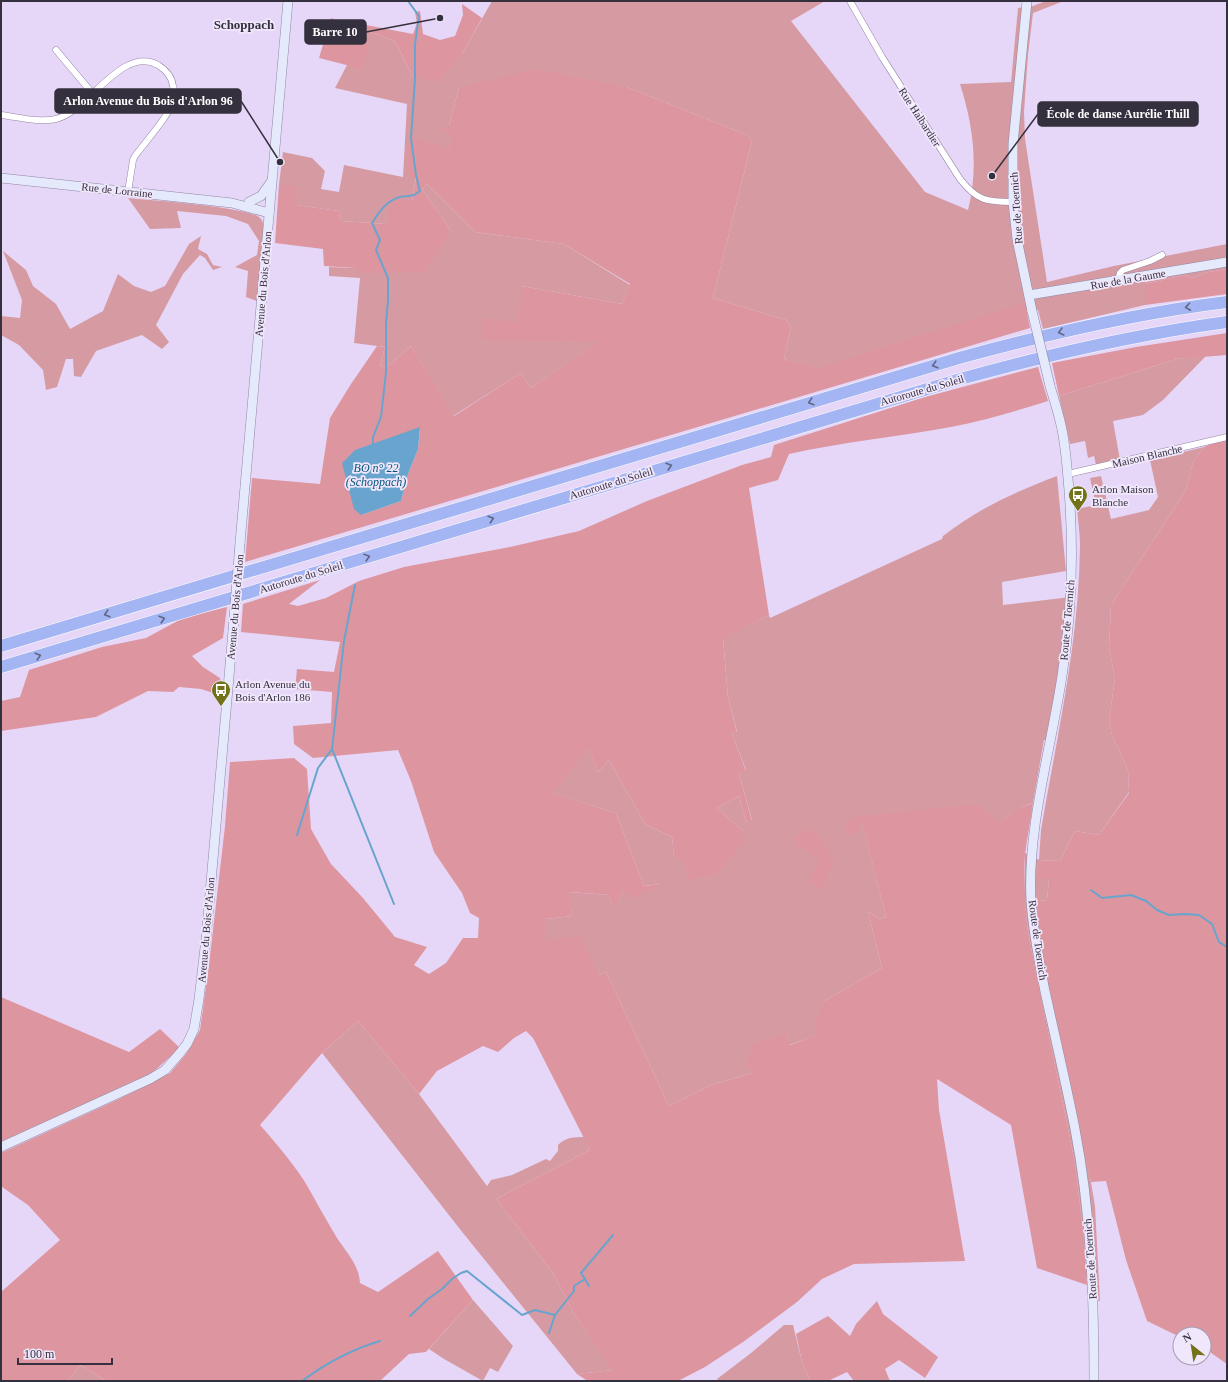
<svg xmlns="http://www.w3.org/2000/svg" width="1228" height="1382" font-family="Georgia,serif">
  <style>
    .green { fill: #d69ba2 }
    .forest { fill: #dd969f; fill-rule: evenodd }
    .water { fill: #68a4cd }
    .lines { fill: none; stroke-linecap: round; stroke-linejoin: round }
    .stream { stroke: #68a4cd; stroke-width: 2 }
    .minor-casing { stroke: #9486a5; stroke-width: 7 }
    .secondary-casing { stroke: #9486a5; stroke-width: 10 }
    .motorway-casing { stroke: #fff; stroke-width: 13 }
    .minor { stroke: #fff; stroke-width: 6 }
    .secondary { stroke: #e4e9fb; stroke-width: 9 }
    .motorway { stroke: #a4b5f3; stroke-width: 12 }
    .secondary-bridge-casing { stroke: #9486a5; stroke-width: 10; stroke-linecap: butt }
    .secondary-bridge { stroke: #e4e9fb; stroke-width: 9 }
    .oneway { stroke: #616586 }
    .labels { text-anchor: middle; stroke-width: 3.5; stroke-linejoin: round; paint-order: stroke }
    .street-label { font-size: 11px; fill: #35303d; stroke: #f0e7fc }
    .poi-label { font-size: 11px; fill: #35303d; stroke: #f0e7fc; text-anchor: start }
    .water-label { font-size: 12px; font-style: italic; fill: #05547b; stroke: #f0e7fc }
    .quarter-label { font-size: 13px; font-weight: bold; fill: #35303d; stroke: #f0e7fc }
    .leader { fill: none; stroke: #35303d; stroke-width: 1.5 }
    .callout-dot { fill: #35303d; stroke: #f0e7fc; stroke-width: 1.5 }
    .callout { fill: #35303d; stroke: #35303d; stroke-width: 1.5 }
    .callout-label { font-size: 12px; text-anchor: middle; font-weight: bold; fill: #fff }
  </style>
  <rect width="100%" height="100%" fill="#e6d7f9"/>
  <g class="green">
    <path d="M492 1H825L791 21 925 192 968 210C979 167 973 125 960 84L1011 82 1018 8 1033 6 1046 1H1064L1033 13 1028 55 1024 112 1025 139 1047 282 1114 266 1227 244V269L1209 272 1192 278 1184 275 1145 284V305L1043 329 1038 310 1026 312 1025 303 818 369 784 359 791 327 786 320 713 298 752 141 747 135 627 87H459L449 126 453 137 449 148 407 177H416L412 201 387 224 340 221 339 211 295 205 279 184 283 152 312 158 325 171 321 189 339 192 344 165 403 177 407 104 335 88 347 65 362 68 365 30 395 41 413 77 462 54Z"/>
    <path d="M427 184 475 232 564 244 630 285 622 304 522 286 599 342 531 388 521 373 453 416 411 346 387 367 380 366 385 347 354 343 360 278 329 276V267L355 268 451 231 422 189Z"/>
    <path d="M128 198C148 200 251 207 260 218 264 222 264 227 264 232L257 301 246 297 248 271 235 267 257 255 259 241 248 224 226 216 177 211 181 228 150 229Z"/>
    <path d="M201 236 198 249 207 254 213 265 222 267 213 270 205 258 200 255 183 274 156 325 169 342 162 349 142 335 96 351 81 377 74 376 73 359H66L57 387 46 390 43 370 19 345 1 335V316L20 318 22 300 3 251 26 270 33 286 56 304 70 329 103 311 118 274 134 286 151 292 165 286 189 244Z"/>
    <path d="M1206 356 1163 400 1143 415 1113 421 1120 460 1096 465 1094 456 1088 458 1085 441 1070 444 1059 396 1177 359Z"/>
    <path d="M1204 447 1193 462 1186 490 1111 605 1109 648 1115 678 1109 721 1112 735 1128 770 1129 792 1099 835 1075 831 1060 861 1039 860 1049 879 1047 900 1039 901V896L1035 900 1091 1182 1095 1206 1100 1301 1093 1299V1291L1087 1285 1084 1238 1075 1163 1028 932 1024 895 1025 853 1039 860 1041 830C1057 736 1079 642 1080 546 1080 534 1078 521 1077 509L1096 505 1090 478 1101 476 1111 519 1149 510 1158 497 1150 460Z"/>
    <path d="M1057 476 1066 571 1002 582 1003 605 1071 597 1050 740H1044L1033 803C1020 806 1009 814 1000 824L862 821 886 917 879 919 868 911 882 968 824 1001 818 1035 789 1045 787 1033 752 1073 711 1085 669 1106 606 972 599 975 546 940V919L572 916 569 892 609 895 614 909 623 891 661 884 644 886 616 813 552 793 589 747 598 772 609 760 645 824 672 837 674 857 743 831 717 808 739 796 746 822 752 820 739 774 746 770 732 734 737 732 728 697 723 638 769 615 770 618 942 539 943 536C979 508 1015 492 1057 476Z"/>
    <path d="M358 1021 419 1094 487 1186 491 1180 512 1175 546 1159 550 1161 558 1151V1145C566 1137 574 1137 584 1137L590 1150 496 1199 553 1273 573 1312 613 1370 577 1374 463 1233 322 1053Z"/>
    <path d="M473 1300 513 1346 498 1372 490 1368 483 1381 444 1359 429 1349Z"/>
    <path d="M784 1325H793L802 1362 810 1381H718L717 1379 751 1353Z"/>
    <path d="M81 1365 106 1381H67Z"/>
  </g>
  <g class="forest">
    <path d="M462 4 482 18 462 54 438 82 413 77 395 41 365 30 369 49 362 69 319 58 331 18 364 30 366 25 413 34 417 23 415 12 420 11 423 34 440 40 455 36 463 15Z"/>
    <path d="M535 69 627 87 747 135 752 141 713 298 786 320 791 327 784 359 818 368 1025 302 1030 328 245 562 252 478 320 484 330 418 351 384 377 346 385 347 380 366 387 367 411 346 454 416 521 373 531 388 598 342 481 340 482 318 517 322 522 286 622 304 630 284 564 244 475 232 427 184 422 189 451 231 425 272 362 273 355 268 324 266 323 249 275 243 279 184 297 186 296 205 339 211 340 221 387 224 388 198 412 201 416 178 407 177 409 137 449 148 452 137 441 129 449 126 459 87ZM420 428 418 449 408 474 401 501 361 515Z"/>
    <path d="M1227 269V294L1145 305V284L1184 275 1192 278 1209 272Z"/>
    <path d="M1227 333V355L1177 359 1059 396 1052 363 1136 347Z"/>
    <path d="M1038 367 1048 401C1016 411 984 421 951 427 897 437 842 442 789 454L778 480 749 488 769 615 723 639 728 697 737 733 732 734 746 771 739 774 752 821 746 822 739 796 717 808 743 831 744 841 718 874 687 880 685 862 674 857 672 837 645 824 609 760 598 772 589 748 553 793 616 813 644 886 663 884 632 899 623 891 614 910 609 895 570 892 572 916 546 919V940L580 936 599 975 606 972 669 1106 711 1085 752 1073 746 1064 753 1044 787 1033 790 1045 817 1035 814 1026 824 1001 882 968 868 911 879 919 886 917 862 822 856 833 846 835V823L852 817 977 804 1000 823 1016 809 1033 803C1031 820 1027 837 1025 855 1023 881 1025 906 1028 932L1075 1163 1084 1238 1087 1285 1037 1268 1011 1125 937 1079 939 1110 965 1261 854 1264 822 1279 797 1302 743 1342 705 1367 678 1381 586 1380 577 1374 612 1370 573 1312 553 1273 496 1199 590 1150 533 1038 526 1031 514 1038 498 1052 483 1046 437 1071 419 1094 358 1021 322 1053 260 1125C276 1143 292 1162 305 1182 316 1201 326 1220 337 1238 347 1253 359 1265 360 1283L378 1292 438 1251 473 1300 426 1352 409 1354 380 1381H106L81 1365 67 1381H1V1292L60 1240 28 1205 2 1187 1 1188V1153L121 1098 170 1073 186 1054 200 1030 209 965 225 826 230 762 294 758 307 769 311 829 331 864 363 898 395 937 427 947 414 965 429 974 446 963 463 938H478L479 918 470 913 462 893 434 852 411 781 398 750 313 758 294 744 293 726 331 723 332 692 295 689 297 669 334 672 340 642 241 632 243 604 320 580 289 604 298 606 326 598 359 581 404 567 510 547 579 531 647 501 742 465 771 457 774 445 925 397Z"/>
    <path d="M1227 437V1364L1204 1348V1334H1180V1337L1147 1321 1126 1260 1106 1181 1091 1182 1042 957 1037 924 1035 900 1039 895V901L1047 900 1049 879 1037 878 1039 860 1060 861 1075 831 1099 835 1129 793 1128 770 1112 735 1109 721 1115 678 1109 648 1111 605 1186 490 1193 462 1204 447Z"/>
    <path d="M227 607 223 638 192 656 203 667 220 678 222 696 201 689 179 687 173 692 148 691 96 717 1 731V701L20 697 29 670 102 647 146 638 183 618Z"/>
    <path d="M810 828 818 834 834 861 821 891 809 880 820 860 798 846 794 837Z"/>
    <path d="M1 997 129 1052 160 1029 180 1048 152 1073 1 1142Z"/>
    <path d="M877 1301 883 1314 938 1357 925 1378 899 1360 885 1369 890 1381H854L847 1372 828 1381H810L802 1362 796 1334 828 1316 850 1336 856 1324Z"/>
  </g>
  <path class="water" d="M420 427 418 449 408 474 401 501 361 515 354 509 342 463 355 450Z"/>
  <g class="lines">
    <g class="stream">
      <path d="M373 446V437L381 417 386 372V323L388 301V278L376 250 380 240 372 223C379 212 386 201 400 197 410 195 411 198 420 191L416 175 411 138 415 78V44L419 16 408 1"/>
      <path d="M332 749 394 904"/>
      <path d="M297 835 318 768 332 749 344 641 355 585"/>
      <path d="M1091 890 1102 898 1131 895 1146 901 1157 910 1169 915 1185 914 1199 915 1212 924 1219 942 1227 947"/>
      <path d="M585 1279 589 1286"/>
      <path d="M410 1316 428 1299 442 1289 452 1279 461 1273 467 1271 522 1315 535 1310 555 1315 574 1291V1286L585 1279 581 1273 613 1235"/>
      <path d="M549 1333 555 1315"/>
      <path d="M302 1381C325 1364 353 1349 380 1341"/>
    </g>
    <defs>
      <g id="minor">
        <path d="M850 1 882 57 960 179C977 201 987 202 1013 202"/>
        <path d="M56 50 93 94"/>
        <path d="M1 115C18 117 39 123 56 119 89 111 121 45 158 65 166 70 172 77 173 86 174 89 175 93 175 95 173 112 145 142 135 156L133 160 128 192"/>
        <path d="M1118 280 1120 273 1123 270 1150 261 1162 255"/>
        <path d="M1068 474 1227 437"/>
      </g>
      <g id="secondary">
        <path d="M1027 1 1013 144V202L1017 239 1032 311"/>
        <path d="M1 178 232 203 269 213"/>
        <path d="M249 202 261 196 271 182"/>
        <path d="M1029 295 1227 262"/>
        <path d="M1050 386C1054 399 1058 412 1061 425 1066 446 1067 469 1069 490 1074 554 1072 613 1062 676 1051 749 1027 828 1031 901 1033 932 1039 961 1045 991 1055 1037 1066 1083 1075 1129 1091 1212 1094 1297 1094 1381"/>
        <path d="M240 543 288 1"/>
        <path d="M1 1147 150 1079 165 1070 180 1053 187 1044 194 1029 199 999 206 939 233 631"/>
      </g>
      <g id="motorway">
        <path d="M1 646 959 358C1047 334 1136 313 1227 302"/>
        <path d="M1 667 964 378C1051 354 1138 334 1227 322"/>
      </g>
    </defs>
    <use href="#minor" class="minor-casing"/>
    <use href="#secondary" class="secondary-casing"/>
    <use href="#motorway" class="motorway-casing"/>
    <use href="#minor" class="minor"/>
    <use href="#secondary" class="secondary"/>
    <use href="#motorway" class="motorway"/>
    <defs>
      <g id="secondary-bridge">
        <path d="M1032 311 1050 386"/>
        <path d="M233 631 240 543"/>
      </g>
    </defs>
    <use href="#secondary-bridge" class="secondary-bridge-casing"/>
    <use href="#secondary-bridge" class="secondary-bridge"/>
  </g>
  <defs><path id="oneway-chevron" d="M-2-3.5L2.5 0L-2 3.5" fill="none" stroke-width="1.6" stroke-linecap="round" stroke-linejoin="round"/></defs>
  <g class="oneway">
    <use href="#oneway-chevron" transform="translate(1188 307) rotate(172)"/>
    <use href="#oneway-chevron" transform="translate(1061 332) rotate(166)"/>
    <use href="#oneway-chevron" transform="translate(935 365) rotate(164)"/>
    <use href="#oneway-chevron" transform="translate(811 402) rotate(163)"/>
    <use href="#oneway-chevron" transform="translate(669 466) rotate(-17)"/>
    <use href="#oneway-chevron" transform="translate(491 519) rotate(-17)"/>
    <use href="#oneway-chevron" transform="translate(367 557) rotate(-17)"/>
    <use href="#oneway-chevron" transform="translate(107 614) rotate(163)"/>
    <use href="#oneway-chevron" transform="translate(162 619) rotate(-17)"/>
    <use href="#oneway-chevron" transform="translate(38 656) rotate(-17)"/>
  </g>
  <defs>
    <symbol id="bus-pin" viewBox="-11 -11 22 30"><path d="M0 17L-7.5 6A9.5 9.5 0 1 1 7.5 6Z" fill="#727318" stroke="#f0e7fc"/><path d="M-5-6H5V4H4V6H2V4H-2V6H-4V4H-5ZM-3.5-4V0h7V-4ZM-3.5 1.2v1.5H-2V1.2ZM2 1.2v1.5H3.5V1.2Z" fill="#fff"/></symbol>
  </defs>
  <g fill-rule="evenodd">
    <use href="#bus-pin" x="1067" y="484" width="22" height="30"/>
    <use href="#bus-pin" x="210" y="679" width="22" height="30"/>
  </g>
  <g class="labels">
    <g class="street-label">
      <text transform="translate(920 117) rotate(57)" y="4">Rue Halbardier</text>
      <text transform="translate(117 190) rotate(6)" y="4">Rue de Lorraine</text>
      <text transform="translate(1016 208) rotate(-94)" y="4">Rue de Toernich</text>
      <text transform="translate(1128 279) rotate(-10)" y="4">Rue de la Gaume</text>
      <text transform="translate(263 284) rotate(-85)" y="4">Avenue du Bois d'Arlon</text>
      <text transform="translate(922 390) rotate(-16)" y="4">Autoroute du Soleil</text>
      <text transform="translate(1147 456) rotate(-13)" y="4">Maison Blanche</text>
      <text transform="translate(611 483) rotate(-17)" y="4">Autoroute du Soleil</text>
      <text transform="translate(301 577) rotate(-17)" y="4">Autoroute du Soleil</text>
      <text transform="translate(235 607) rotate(-85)" y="4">Avenue du Bois d'Arlon</text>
      <text transform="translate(1067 620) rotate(-85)" y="4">Route de Toernich</text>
      <text transform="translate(206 930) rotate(-85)" y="4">Avenue du Bois d'Arlon</text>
      <text transform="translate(1038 940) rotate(82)" y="4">Route de Toernich</text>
      <text transform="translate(1090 1259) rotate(-94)" y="4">Route de Toernich</text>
    </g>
    <g class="poi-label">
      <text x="1092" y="493">Arlon Maison<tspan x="1092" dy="13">Blanche</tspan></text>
      <text x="235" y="688">Arlon Avenue du<tspan x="235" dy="13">Bois d'Arlon 186</tspan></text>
    </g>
    <g class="water-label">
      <text x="376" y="472">BO n° 22<tspan x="376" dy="14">(Schoppach)</tspan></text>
    </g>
    <g class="quarter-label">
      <text x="244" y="29">Schoppach</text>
    </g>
  </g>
  <path class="leader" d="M440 18L366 32M280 162L241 101M992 176L1038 114"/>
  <g class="callout-dot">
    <circle cx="440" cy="18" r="4"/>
    <circle cx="280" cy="162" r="4"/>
    <circle cx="992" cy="176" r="4"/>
  </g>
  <g class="callout">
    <rect x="305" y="20" width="61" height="24" rx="4"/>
    <rect x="55" y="89" width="186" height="24" rx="4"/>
    <rect x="1038" y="102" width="160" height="24" rx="4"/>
  </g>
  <g class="callout-label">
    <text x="335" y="36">Barre 10</text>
    <text x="148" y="105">Arlon Avenue du Bois d'Arlon 96</text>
    <text x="1118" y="118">École de danse Aurélie Thill</text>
  </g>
  <rect width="1228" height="1382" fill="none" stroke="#35303d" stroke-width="4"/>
  <g transform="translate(1192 1346) rotate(330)"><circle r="19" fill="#f0e7fc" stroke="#a59eb0"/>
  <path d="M0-3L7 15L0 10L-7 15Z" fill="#727318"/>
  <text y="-6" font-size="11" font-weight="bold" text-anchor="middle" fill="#35303d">N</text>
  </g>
  <path d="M18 1358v6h94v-6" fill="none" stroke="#35303d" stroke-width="2"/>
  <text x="24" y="1358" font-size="12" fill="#35303d" stroke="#f0e7fc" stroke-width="3" paint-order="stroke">100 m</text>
</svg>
